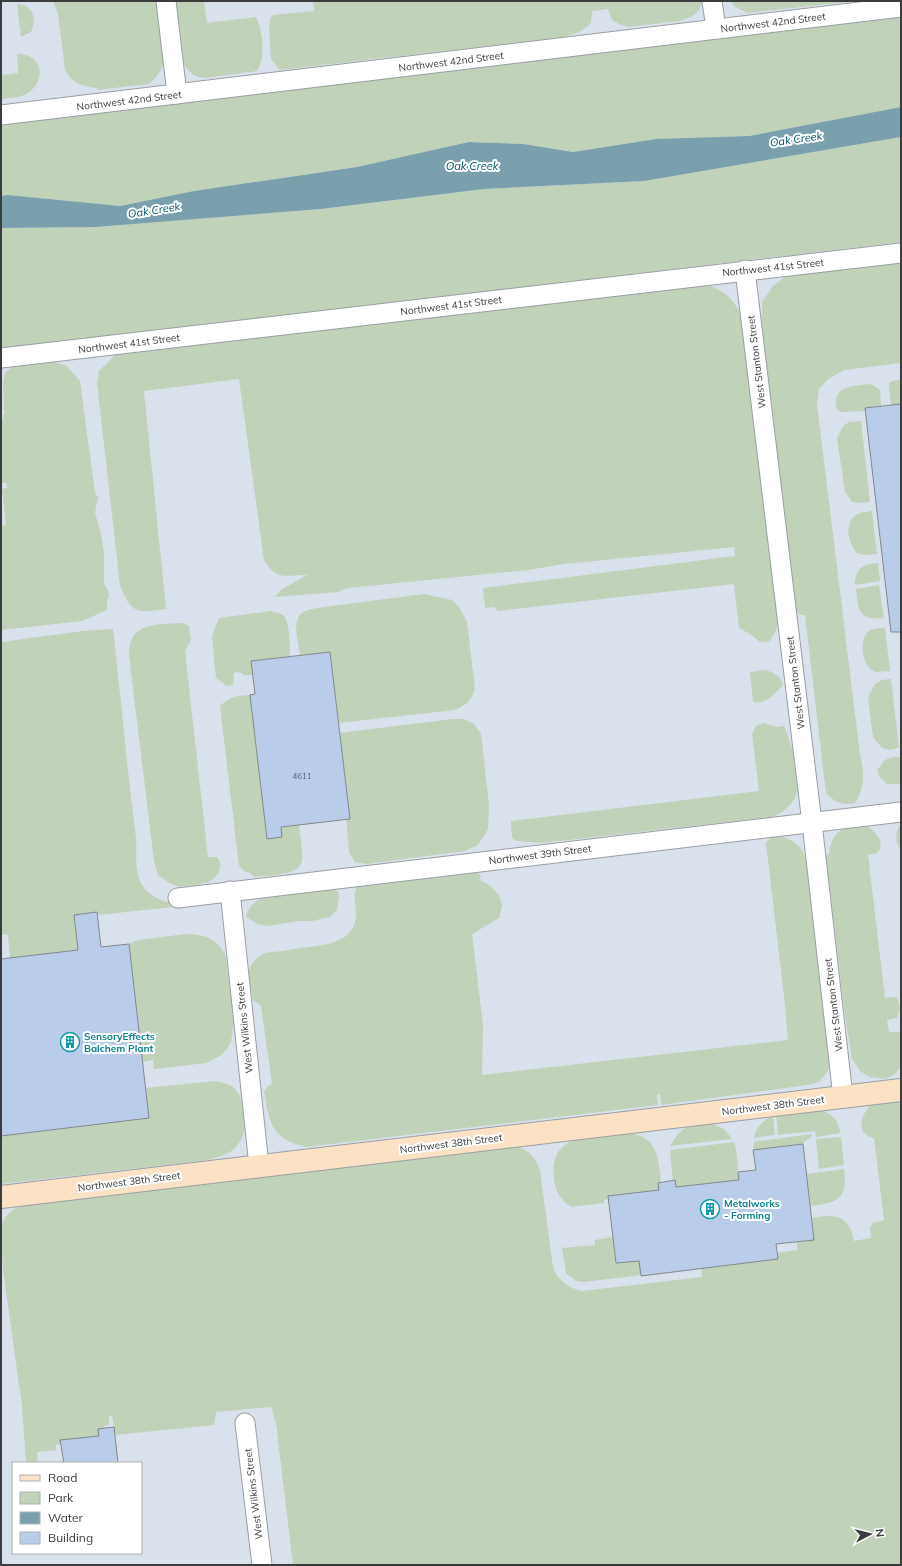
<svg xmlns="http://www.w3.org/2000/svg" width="902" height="1566" font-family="Mulish,sans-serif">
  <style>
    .built { fill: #d9e1ed; fill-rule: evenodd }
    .green { fill: #c0d2b8 }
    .water { fill: #79a0ac }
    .building { fill: #b9cdea; stroke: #83878c }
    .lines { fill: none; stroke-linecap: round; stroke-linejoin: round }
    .street-casing { stroke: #9a9ea3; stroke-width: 21 }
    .secondary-casing { stroke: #9a9ea3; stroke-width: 24 }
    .street { stroke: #fff; stroke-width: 19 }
    .secondary { stroke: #fbe2c5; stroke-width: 22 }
    .labels { text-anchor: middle; stroke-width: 4; stroke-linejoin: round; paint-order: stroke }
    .number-label { font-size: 8px; fill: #5a6069 }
    .street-label { font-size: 10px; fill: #3a3c3e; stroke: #fff }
    .culture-label { font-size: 10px; font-weight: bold; fill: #0d838f; stroke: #fff; text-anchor: start }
    .water-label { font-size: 11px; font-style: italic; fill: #005769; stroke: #fff }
  </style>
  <rect width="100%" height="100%" fill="#e7ebf0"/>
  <path class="built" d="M1 1H901V1565H1ZM13 1463H141V1553H13Z"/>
  <g class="green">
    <path d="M53 1H165L164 64 157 76 149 84 97 90V88C83 87 72 83 65 70L58 14Z"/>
    <path d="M173 1H204L207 23 256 17C263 32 266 57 257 71L206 78C193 78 188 71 182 61Z"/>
    <path d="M313 1H703L698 12 691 17 680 21 628 27 619 24 612 20 608 9 592 11 591 23C583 31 575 34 564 37L279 70 271 59 269 27 270 19 273 15 314 11Z"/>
    <path d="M731 1H857L747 13 734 6Z"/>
    <path d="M17 4C33 4 37 19 31 32L21 37Z"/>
    <path d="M901 16V107L749 136 656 139 573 152 523 144 469 142 357 167 194 191 120 206 8 195 1 196V122Z"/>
    <path d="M17 54C43 53 48 82 26 94 19 98 9 98 1 99V75L18 73Z"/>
    <path d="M901 137V242L1 349V228L96 227 321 209 484 189 644 181Z"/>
    <path d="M901 261V363L844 370 828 379 819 389 817 405 860 754C864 775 866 784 855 803 840 805 836 803 826 793L805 615H800L796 609 762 325V302L773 286 788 275Z"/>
    <path d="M703 284C726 290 734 299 744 321L768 521 767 539 772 567 779 620 776 630 770 641 760 642 750 634 739 628 734 584 498 611 494 607 485 608 483 588 735 556 734 547 564 564 528 570 348 588 338 592 275 597 281 590 307 575C286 575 276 581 264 560L239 379 144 391 166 609C137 613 131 614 120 585L97 383 99 371 115 355Z"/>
    <path d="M51 361 67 366 80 381 95 493 98 497 95 513 101 534 104 553V584L108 590 109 596 107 601V610L82 621 1 630V526L6 525 2 489 7 488 6 483H1V424L5 411 3 409 4 406C4 397 2 386 4 377 7 361 38 363 51 361Z"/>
    <path d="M901 379V404L891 405 889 386 890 382Z"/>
    <path d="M871 384 880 390 881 406 865 408 866 411 842 412 837 409C831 385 854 386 871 384Z"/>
    <path d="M861 421 870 502 859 503 852 502 845 492 837 438 843 426 849 422Z"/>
    <path d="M872 511 877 554 864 555 857 553C849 545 843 523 856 515 860 512 866 512 872 511Z"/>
    <path d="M878 563 880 581 855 585C855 568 863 564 878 563Z"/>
    <path d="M879 585 884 618C858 621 858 610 856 589Z"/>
    <path d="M424 594 452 600 461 610 467 622 475 689C471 701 466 705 455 710L338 723 330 652 300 655C299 644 292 624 300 615 304 610 312 609 317 608Z"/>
    <path d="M271 611C275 612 279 613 283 615 290 621 290 647 290 656L251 661 252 675H243L242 673 234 672 233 685 227 686 216 678 212 636 219 618Z"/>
    <path d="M184 623 189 626 191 639 185 651 208 857H217C225 866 217 878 208 882 204 884 182 887 177 886 171 885 163 878 158 875L154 861 129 655C129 650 129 644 132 639 140 622 167 624 184 623Z"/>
    <path d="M885 628 890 671 875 672C872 670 869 668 868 666 862 658 860 641 867 633 872 628 879 628 885 628Z"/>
    <path d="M113 629C121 699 127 768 136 838 137 852 134 870 141 883 150 899 166 902 182 906L98 915 97 912 74 915 78 950 10 958 8 935 1 934V642L83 631Z"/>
    <path d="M766 670C774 673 781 676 783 685 774 695 769 701 756 703L753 701 750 672Z"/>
    <path d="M891 679 899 748 890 750 882 748 873 737 868 697 875 684 882 680Z"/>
    <path d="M250 695 267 839 282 837 281 827 299 825C300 836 303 849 302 860 301 876 268 875 255 877L248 872H245L239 866 220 706C231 696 236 696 250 695Z"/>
    <path d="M453 719H464L474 724 481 734 489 805 488 829 478 845 465 851 366 864 355 862 349 852 339 733Z"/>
    <path d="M763 723 777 727 784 726C796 757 814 803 771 817L542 843 516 841 512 838 511 821 759 791 752 734 756 726Z"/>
    <path d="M901 757V784H887L879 776 877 769C881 767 881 764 884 761 888 757 896 757 901 757Z"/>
    <path d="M901 823V850C894 841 895 832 901 823Z"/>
    <path d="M849 825H866C875 832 887 842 877 853L868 855 885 998 896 997C900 1002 901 1011 897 1017 895 1019 890 1019 887 1020L889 1032H900L901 1033V1066L895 1074 885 1079 870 1077 860 1071 852 1059 844 1008 826 855 829 854C831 838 836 832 849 825Z"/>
    <path d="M778 836C796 840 802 847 808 863L830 1065 826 1074 819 1082 808 1085 661 1105 660 1094 657 1095 658 1105 306 1147C271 1139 269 1122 264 1091L268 1086 272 1084 261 1006 253 1000C250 979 242 966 264 953 276 952 289 950 301 948 323 945 355 944 356 915 357 903 350 893 360 883L476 871 480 875 481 881C490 883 501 895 502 905 502 909 500 914 499 918L472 934 483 1025 482 1075 788 1040 784 996 766 843 770 838Z"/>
    <path d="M331 887 338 892 339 897 337 910 330 917 312 921H300L266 926 258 924 246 917C251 888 308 889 331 887Z"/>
    <path d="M186 934C205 935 215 937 225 954L234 1020 231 1042 227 1049 220 1056 206 1063 154 1069 153 1060 142 1062 129 944 138 940Z"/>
    <path d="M215 1081C221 1082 231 1084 235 1089 249 1106 250 1134 234 1149 228 1155 217 1157 208 1160L1 1184V1136L149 1118 145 1088Z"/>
    <path d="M901 1100V1565H293L276 1423 271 1407 216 1412 214 1425 115 1435 112 1416H109V1425H106L103 1429H98L99 1436 56 1445V1450L37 1452 38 1463H26L22 1406 3 1270 1 1230 4 1219 12 1210 26 1204 516 1146C529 1150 535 1157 540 1170L553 1268C559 1281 568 1288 582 1291L702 1277V1268L777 1259V1253L797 1250V1242L814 1239 812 1218C834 1214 849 1214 854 1241L871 1238 870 1228 873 1223 884 1220 874 1138C870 1137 867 1136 865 1134 857 1126 864 1109 873 1104 880 1101 893 1101 901 1100Z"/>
    <path d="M819 1110C832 1113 839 1120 840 1133L816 1137 815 1131 778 1135 776 1114Z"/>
    <path d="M773 1116 775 1135 754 1138C756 1127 763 1120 773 1116Z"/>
    <path d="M709 1122 724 1129 732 1139 670 1146C682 1126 687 1125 709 1122Z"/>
    <path d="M626 1132C658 1137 658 1155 661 1182L658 1183 659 1190 609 1196V1199L604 1200V1203L571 1207C560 1199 555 1191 554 1177 549 1132 595 1136 626 1132Z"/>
    <path d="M811 1134 812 1136 804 1142 803 1144 753 1150 754 1142Z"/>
    <path d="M841 1137 844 1165 819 1169 816 1139Z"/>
    <path d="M734 1142 736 1149 739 1180 676 1187 675 1181H673L670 1150Z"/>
    <path d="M844 1169C848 1199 837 1203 810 1206L807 1174Z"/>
    <path d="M613 1237 616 1263 639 1261 641 1275 584 1282 576 1281 566 1273 562 1248 595 1245V1240Z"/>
  </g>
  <path class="water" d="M901 107V137L644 181 484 189 321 209 96 227 1 228V196L8 195 120 206 194 191 357 167 469 142 523 144 573 152 656 139 749 136Z"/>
  <g class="building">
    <path d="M901 404V632H891L865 408Z"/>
    <path d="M330 652 350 819 281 827 282 837 267 839 250 695 255 694 251 661Z"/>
    <path d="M97 912 101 947 129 944 149 1118 1 1136V959L78 950 74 915Z"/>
    <path d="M803 1144 814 1240 776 1244 778 1259 641 1276 639 1261 616 1263 608 1196 659 1190 658 1183 675 1180 676 1187 739 1180 738 1172 756 1170 753 1150Z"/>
    <path d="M114 1427 118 1463H64L60 1440 99 1436 98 1429Z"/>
  </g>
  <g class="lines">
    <defs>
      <g id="street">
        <path d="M166 1 177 94"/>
        <path d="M712 1 716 29"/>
        <path d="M1 115 901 7"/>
        <path d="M745 270 812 823 843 1097"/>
        <path d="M1 358 901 253"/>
        <path d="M230 891 259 1166"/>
        <path d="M178 898 901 812"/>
        <path d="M245 1423 262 1565"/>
      </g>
      <path id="secondary" d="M1 1197 901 1090"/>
    </defs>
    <use href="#street" class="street-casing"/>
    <use href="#secondary" class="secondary-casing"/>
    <use href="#street" class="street"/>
    <use href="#secondary" class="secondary"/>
  </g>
  <defs>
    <symbol id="building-ring" viewBox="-11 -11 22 22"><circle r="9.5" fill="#fff" stroke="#0f9aa8" stroke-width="1.5"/><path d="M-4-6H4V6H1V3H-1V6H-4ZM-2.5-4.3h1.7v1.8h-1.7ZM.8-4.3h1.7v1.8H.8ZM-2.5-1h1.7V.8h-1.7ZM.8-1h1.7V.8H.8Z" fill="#0f9aa8"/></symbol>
  </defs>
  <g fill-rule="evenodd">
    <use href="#building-ring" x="59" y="1031" width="22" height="22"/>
    <use href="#building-ring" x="699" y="1198" width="22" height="22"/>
  </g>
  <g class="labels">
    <g class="number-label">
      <text x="302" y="779">4611</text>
    </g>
    <g class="street-label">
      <text transform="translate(773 22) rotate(-7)" y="4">Northwest 42nd Street</text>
      <text transform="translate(451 61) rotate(-7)" y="4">Northwest 42nd Street</text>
      <text transform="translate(129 100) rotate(-7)" y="4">Northwest 42nd Street</text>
      <text transform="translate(773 267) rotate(-6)" y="4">Northwest 41st Street</text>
      <text transform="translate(451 305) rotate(-7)" y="4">Northwest 41st Street</text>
      <text transform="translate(129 343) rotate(-7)" y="4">Northwest 41st Street</text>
      <text transform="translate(756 362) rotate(-97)" y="4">West Stanton Street</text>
      <text transform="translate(795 683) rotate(-97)" y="4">West Stanton Street</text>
      <text transform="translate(540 854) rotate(-7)" y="4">Northwest 39th Street</text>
      <text transform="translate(833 1005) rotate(-97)" y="4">West Stanton Street</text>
      <text transform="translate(244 1028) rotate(-96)" y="4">West Wilkins Street</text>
      <text transform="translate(773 1105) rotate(-7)" y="4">Northwest 38th Street</text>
      <text transform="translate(451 1143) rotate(-7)" y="4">Northwest 38th Street</text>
      <text transform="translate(129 1181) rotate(-7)" y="4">Northwest 38th Street</text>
      <text transform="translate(253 1494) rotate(-97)" y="4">West Wilkins Street</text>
    </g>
    <g class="culture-label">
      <text x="84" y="1040">SensoryEffects<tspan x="84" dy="12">Balchem Plant</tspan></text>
      <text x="724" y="1207">Metalworks<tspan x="724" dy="12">- Forming</tspan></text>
    </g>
    <g class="water-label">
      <text transform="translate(796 139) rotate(-8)" y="4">Oak Creek</text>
      <text x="472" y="170">Oak Creek</text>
      <text transform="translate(154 210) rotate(-9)" y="4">Oak Creek</text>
    </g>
  </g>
  <rect width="902" height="1566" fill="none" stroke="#3a3c3e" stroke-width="4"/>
  <rect x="12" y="1462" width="130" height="92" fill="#ffffff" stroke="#b0b1b2"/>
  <rect x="20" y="1475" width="20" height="6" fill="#fbe2c5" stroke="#b0b1b2"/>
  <text x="48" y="1482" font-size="12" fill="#3a3c3e">Road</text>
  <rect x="20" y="1492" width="20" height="12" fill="#c0d2b8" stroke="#b0b1b2"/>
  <text x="48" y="1502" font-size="12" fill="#3a3c3e">Park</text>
  <rect x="20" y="1512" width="20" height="12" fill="#79a0ac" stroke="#b0b1b2"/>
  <text x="48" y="1522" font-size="12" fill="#3a3c3e">Water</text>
  <rect x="20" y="1532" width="20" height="12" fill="#b9cdea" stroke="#b0b1b2"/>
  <text x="48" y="1542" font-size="12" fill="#3a3c3e">Building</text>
  <g transform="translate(870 1534) rotate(83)" stroke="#ffffff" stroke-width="3" paint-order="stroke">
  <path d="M0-3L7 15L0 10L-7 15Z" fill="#3a3c3e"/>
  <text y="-6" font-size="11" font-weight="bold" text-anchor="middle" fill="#3a3c3e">N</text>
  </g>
</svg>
